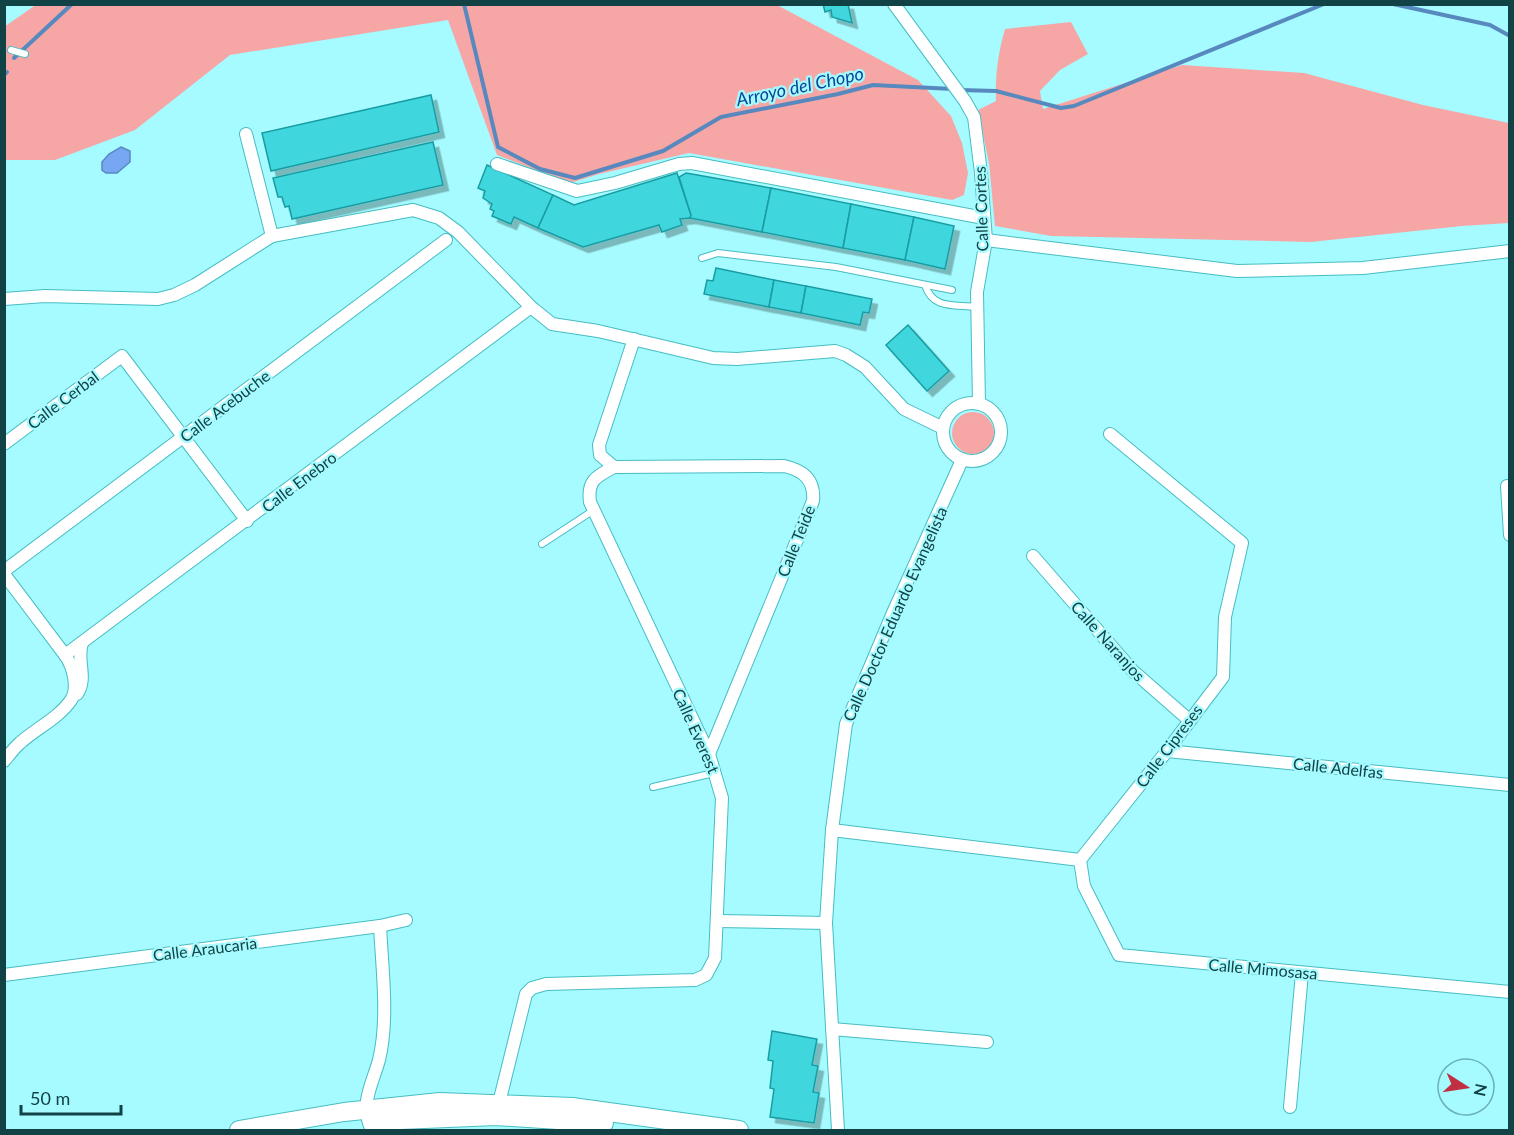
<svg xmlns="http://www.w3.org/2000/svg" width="1514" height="1135" font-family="Lato,sans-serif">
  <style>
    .green { fill: #f7a6a6 }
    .water { fill: #77a7f2; stroke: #5889be; stroke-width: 1.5 }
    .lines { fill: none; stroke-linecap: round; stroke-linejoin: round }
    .stream { stroke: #5889be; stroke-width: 4 }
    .building { fill: #41d6dd; stroke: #199da3; stroke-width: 1.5; filter: url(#shadow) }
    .lane-casing { stroke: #47bdc2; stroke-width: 8 }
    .street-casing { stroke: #47bdc2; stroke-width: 14 }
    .secondary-casing { stroke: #47bdc2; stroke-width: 20 }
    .lane { stroke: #fff; stroke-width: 6 }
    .street { stroke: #fff; stroke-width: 12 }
    .secondary { stroke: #fff; stroke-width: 18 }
    .labels { text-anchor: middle; stroke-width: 4.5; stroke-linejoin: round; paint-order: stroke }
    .street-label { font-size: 16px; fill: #114346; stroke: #a5fbff }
    .water-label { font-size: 18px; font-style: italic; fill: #0c4496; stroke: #a5fbff }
  </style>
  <defs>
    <filter id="shadow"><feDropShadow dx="5.5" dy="5.5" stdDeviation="0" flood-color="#0004"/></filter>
  </defs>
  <rect width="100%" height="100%" fill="#a5fbff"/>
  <g class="green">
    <path d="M37 4 777 5 918 80 951 116 962 143 968 173 964 195 952 200 689 153 599 174 570 183 497 155 448 20 230 55 135 130 55 160H5L4 27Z"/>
    <path d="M1071 22 1088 54 1060 70 1040 91 1043 109 1182 65 1304 73 1423 105 1509 123V223L1462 226 1311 242 1051 236 995 226 989 163 978 110 996 101C995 76 998 53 1005 29Z"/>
    <circle cx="973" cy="433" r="21"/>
  </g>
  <path class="water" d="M121 147 130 151V162L117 173H106L102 170V162L109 154Z"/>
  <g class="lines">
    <g class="stream">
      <path d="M464 4 498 147 540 169 575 178 663 151 721 117 838 94 873 85 953 89"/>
      <path d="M1393 4 1490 25 1510 36"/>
      <path d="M14 58 72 4"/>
      <path d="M4 75 7 72"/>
      <path d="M960 90 996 91 1061 108 1074 106 1324 4"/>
    </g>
  </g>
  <g class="building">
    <path d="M823 4H848L852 23 832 17 831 10 825 12Z"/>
    <path d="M431 95 439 132 271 171 262 133Z"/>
    <path d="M433 142 443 185 292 219 289 206 285 207 282 197H278L273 178Z"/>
    <path d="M487 165 553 195 538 228 514 217 511 224 492 216 494 211 490 209 492 204 483 198 485 191 478 188Z"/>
    <path d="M677 173 691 215 690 218 680 219 682 225 662 232 659 225 583 247 538 228 553 195 574 205Z"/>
    <path d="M686 173 771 188 762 232 690 218 691 215 679 177Z"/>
    <path d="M771 188 851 204 843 248 762 232Z"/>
    <path d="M851 204 914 217 905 260 843 248Z"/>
    <path d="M914 217 954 226 945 269 905 260Z"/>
    <path d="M716 268 774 280 769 307 704 294 707 280 713 281Z"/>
    <path d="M774 280 806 286 801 313 769 307Z"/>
    <path d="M806 286 872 299 869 313 863 312 860 325 801 313Z"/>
    <path d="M908 325 949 371 927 391 886 345Z"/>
    <path d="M772 1031 817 1039 812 1065 818 1066 813 1092 819 1093 814 1123 770 1117 774 1089 770 1088 773 1061 768 1060Z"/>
  </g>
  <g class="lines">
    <defs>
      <g id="lane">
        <path d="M11 50 25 54"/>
        <path d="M702 258 718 253 836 267 952 290"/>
        <path d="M925 285C933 310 954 304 977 307"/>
        <path d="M542 544 594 510"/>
        <path d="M653 787 714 773"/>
      </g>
      <g id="street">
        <path d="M894 4 965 101 974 117 981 173 986 240 977 292 979 404"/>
        <path d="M246 134 272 236"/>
        <path d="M497 164 577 191 615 183 679 164 692 163 984 218"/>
        <path d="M986 240 1237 271 1363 268 1510 251"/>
        <path d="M4 299 45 296 158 299 174 295 195 285 272 236 413 210 439 218 458 232 531 307 552 324 598 331 713 358 737 359 835 351 846 355 865 367 904 409 943 428"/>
        <circle cx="972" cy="432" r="29"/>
        <path d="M4 444 122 356 247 521"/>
        <path d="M614 467 600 455 599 445 634 339"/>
        <path d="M1510 486H1507L1510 535"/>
        <path d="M1033 556 1133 671 1189 720"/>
        <path d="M4 571 446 240"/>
        <path d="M4 574 65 655C73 666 79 688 71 700 59 718 35 729 20 743 14 748 9 755 4 761"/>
        <path d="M65 655 531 307"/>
        <path d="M77 694C88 677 76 661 82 643"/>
        <path d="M1167 751 1510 785"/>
        <path d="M832 830 1080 860 1167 751 1223 677 1225 617 1242 543 1110 434"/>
        <path d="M1080 860 1084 886 1119 955 1510 992"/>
        <path d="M717 921 826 923"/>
        <path d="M4 975 380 926 406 920"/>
        <path d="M832 1029 987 1042"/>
        <path d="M499 1103 526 994 532 988 546 984 695 980 706 975 715 958 722 798 709 754 590 502C587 480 597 476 614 467L784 466C803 470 815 480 813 501L709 754"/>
        <path d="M1290 1107 1302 973"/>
        <path d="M372 1130C359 1105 372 1085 379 1060 389 1019 382 968 380 926"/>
        <path d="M838 1130 826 923 832 830 846 724 892 615 962 460"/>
      </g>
      <g id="secondary">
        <path d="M376 1121 496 1116 604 1123"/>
        <path d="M239 1130 344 1112 440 1102 572 1107 739 1130"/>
      </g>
    </defs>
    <use href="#lane" class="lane-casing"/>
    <use href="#street" class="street-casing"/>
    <use href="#secondary" class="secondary-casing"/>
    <use href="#lane" class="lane"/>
    <use href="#street" class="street"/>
    <use href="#secondary" class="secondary"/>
  </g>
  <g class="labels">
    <g class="street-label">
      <text transform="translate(981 209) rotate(-92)" y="6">Calle Cortes</text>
      <text transform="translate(63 400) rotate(-37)" y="6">Calle Cerbal</text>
      <text transform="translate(225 406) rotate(-37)" y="6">Calle Acebuche</text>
      <text transform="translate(299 482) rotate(-37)" y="6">Calle Enebro</text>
      <text transform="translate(796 541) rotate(-68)" y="6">Calle Teide</text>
      <text transform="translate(895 614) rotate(-66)" y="6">Calle Doctor Eduardo Evangelista</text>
      <text transform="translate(1108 641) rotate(48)" y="6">Calle Naranjos</text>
      <text transform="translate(696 731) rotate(66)" y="6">Calle Everest</text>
      <text transform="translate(1169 746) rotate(-53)" y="6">Calle Cipreses</text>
      <text transform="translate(1338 768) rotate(6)" y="6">Calle Adelfas</text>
      <text transform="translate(205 949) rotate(-7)" y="6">Calle Araucaria</text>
      <text transform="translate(1263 969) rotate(5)" y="6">Calle Mimosasa</text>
    </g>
    <g class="water-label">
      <text transform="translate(800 87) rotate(-12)" y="6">Arroyo del Chopo</text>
    </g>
  </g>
  <rect width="1514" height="1135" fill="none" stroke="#114346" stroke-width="12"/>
  <g transform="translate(1466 1087) rotate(102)"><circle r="28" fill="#a5fbff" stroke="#6ab1b5" stroke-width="1.5"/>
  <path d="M0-4.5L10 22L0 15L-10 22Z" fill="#c13042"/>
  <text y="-9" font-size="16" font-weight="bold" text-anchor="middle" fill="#114346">N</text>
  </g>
  <path d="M21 1105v9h100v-9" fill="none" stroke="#114346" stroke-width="3"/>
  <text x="30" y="1105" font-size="18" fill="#114346" stroke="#a5fbff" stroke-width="4.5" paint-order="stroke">50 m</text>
</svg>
